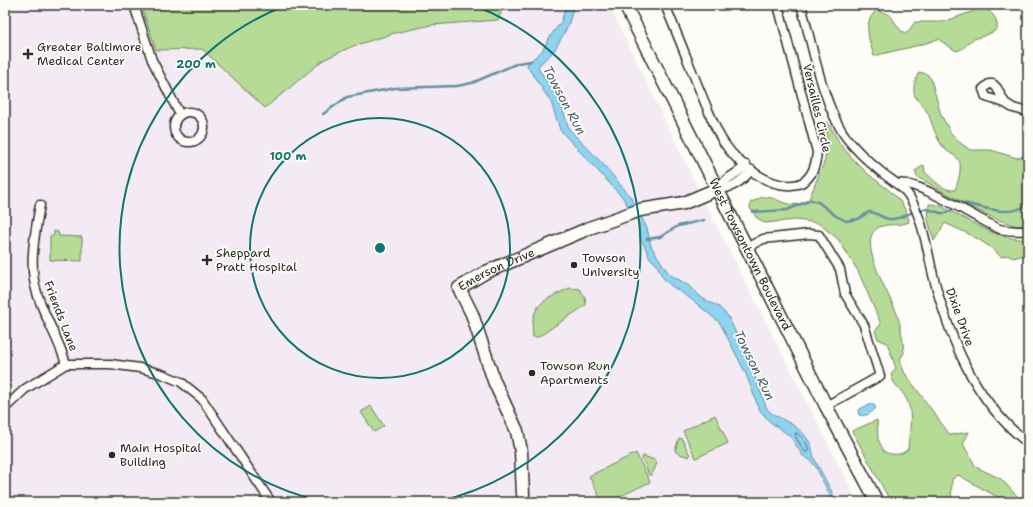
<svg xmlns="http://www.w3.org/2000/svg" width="1033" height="507" font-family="'Shantell Sans',sans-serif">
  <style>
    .built { fill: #f3eaf4 }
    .green { fill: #b6db96; stroke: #708360 }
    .water { fill: #8ed3ef; stroke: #6690a1 }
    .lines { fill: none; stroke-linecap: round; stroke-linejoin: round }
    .shore { stroke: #536e79; stroke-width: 1 }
    .stream { stroke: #6690a1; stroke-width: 2.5 }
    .street-casing { stroke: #2b2b2b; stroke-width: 11 }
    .secondary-casing { stroke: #2b2b2b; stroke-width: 15 }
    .street { stroke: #fdfcf7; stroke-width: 8 }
    .secondary { stroke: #fdfcf7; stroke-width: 12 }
    .ring { fill: none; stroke: #0f766e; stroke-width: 2 }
    .poi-dot { fill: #2b2b2b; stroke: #fdfcf7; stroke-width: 1.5 }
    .labels { text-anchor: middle; stroke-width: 3.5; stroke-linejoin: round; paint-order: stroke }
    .poi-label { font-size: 12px; fill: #2b2b2b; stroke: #fdfcf7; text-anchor: start }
    .street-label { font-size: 12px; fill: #2b2b2b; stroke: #fdfcf7 }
    .water-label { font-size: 13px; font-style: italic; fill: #495d66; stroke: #fdfcf7 }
    .centre { fill: #0f766e; stroke: #fdfcf7; stroke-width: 2 }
    .ring-label { font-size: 12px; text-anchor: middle; font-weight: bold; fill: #0f766e; stroke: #fdfcf7; stroke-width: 3.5; stroke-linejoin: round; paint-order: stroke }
  </style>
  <rect width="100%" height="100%" fill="#fdfcf7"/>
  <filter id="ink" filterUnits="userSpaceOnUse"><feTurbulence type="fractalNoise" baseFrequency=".025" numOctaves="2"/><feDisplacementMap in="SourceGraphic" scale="8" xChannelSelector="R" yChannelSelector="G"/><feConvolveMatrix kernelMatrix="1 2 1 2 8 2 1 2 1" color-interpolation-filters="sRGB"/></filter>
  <g filter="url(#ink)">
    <path class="built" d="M5 5H609L710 213 858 502H5Z"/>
    <g class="green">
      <path d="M141 5H504L498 20 431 25 395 33 353 46 323 60 265 108 202 49 156 50Z"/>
      <path d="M985 9C993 12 998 20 997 29 990 35 981 36 972 40 965 44 966 49 956 51L938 39C917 47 895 50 874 56 869 40 862 22 877 10L890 15 901 31 907 33 915 22H943L977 10Z"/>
      <path d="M919 72 927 74 931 79 941 115 951 133 959 142 970 150H991L1017 158 1028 155V226H1017L996 219 975 209 917 177 915 171 924 165 925 172C934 180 942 191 955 190 958 182 961 173 960 163 958 156 950 154 945 149 935 139 933 122 926 110 922 104 915 100 914 92 913 86 916 78 919 72Z"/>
      <path d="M827 121C833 130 838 142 845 150 853 159 863 170 873 178 889 190 906 201 909 222 898 227 885 222 876 229 857 243 891 297 897 314 901 326 903 340 904 353L900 359 904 372 950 435 969 432 963 444 976 467 1001 479 1020 499 1017 502 1001 499 958 475 952 479 951 502H891L852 431 877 420 878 439 884 452C893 455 901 456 908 449 909 433 914 412 906 398 901 389 892 384 891 374L896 368 887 343 878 339 875 331 881 324 858 271 838 239 818 223 796 220 764 223 756 217 750 208 751 202C755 201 759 198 763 197 780 196 788 213 809 199L825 160Z"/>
      <path d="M929 204C942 204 947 210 958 215 978 226 1004 241 1028 239V254L1013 258 1007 255 1001 257C985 240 966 233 945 223L934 241 928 220Z"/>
      <path d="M54 231 58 232 59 236 82 237V261L50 260V236L54 235Z"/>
      <path d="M570 288 580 289 585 297 586 305 538 337H533C529 304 544 300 570 288Z"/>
      <path d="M371 406 384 426 374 432 361 412Z"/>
      <path d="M715 415 728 443 696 458 683 431Z"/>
      <path d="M679 438 682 439 690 455 689 457 677 453 675 451Z"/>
      <path d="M636 453 650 482 608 502H602L589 476Z"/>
      <path d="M643 456 655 460 657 463 652 475H649L642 458Z"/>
    </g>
    <g class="water">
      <path d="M566 5H574L568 26 554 51 539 65 538 68 560 101 569 129 603 164 630 196 647 228 651 246 669 274 688 285 702 298 719 307 728 316 751 366 767 409 771 413 793 425 804 434 811 444 814 458 837 502H833L816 467 810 460 803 456 790 436 769 421 759 409 746 374 720 323 691 299 670 285 663 278 657 265 650 258 640 237 639 230 640 225 623 198 560 130 551 102 527 66 528 63 542 51 549 38 561 22Z"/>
      <path d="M872 403 876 408C871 413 866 417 859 415L858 410Z"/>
    </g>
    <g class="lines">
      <path class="shore" d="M796 433C802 436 810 446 808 452H805L795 436Z"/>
      <g class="stream">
        <path d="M323 114 347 97 395 88 457 86 472 83 518 63 531 61"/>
        <path d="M960 206 964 203C981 207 1014 219 1028 203"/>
        <path d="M753 212 787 210 811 200 818 202 836 216 846 221 858 219 869 212C876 212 882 218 889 219 902 221 914 208 926 209 941 211 939 218 956 208"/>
        <path d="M647 239 660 237 678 226 704 220"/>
      </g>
      <defs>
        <g id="street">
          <path d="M134 5 152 60 180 115"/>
          <path d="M665 5C680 40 693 75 708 110 713 121 717 133 724 143 738 164 771 191 798 184 812 180 816 165 817 152L778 5"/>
          <path d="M801 5C812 43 824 112 849 141 858 152 869 162 880 171 889 179 903 186 909 196 923 219 927 249 933 275 949 337 975 403 1028 443"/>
          <path d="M989 84H993L997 88 1005 103 986 97 983 89Z"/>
          <path d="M1005 103 1013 108 1028 112"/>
          <circle cx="189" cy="127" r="15"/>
          <path d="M897 184C918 179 976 219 1000 229 1008 231 1020 231 1028 231"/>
          <path d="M717 189C733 189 741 181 752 170"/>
          <path d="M717 189C725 177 736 176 746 165"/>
          <path d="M40 205C35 233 28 265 37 293 44 317 59 339 66 364"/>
          <path d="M746 248 763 239 809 234 819 235 840 269 845 294 864 325 880 376 826 406"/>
          <path d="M5 408 25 389 66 364H110L140 368 162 374 181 382 202 399 271 502"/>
        </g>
        <g id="secondary">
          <path id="s1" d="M625 5 826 406 877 502"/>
          <path id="s2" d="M523 494 521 451 517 431 494 381 472 314 459 288 486 272 592 227 640 210 684 203 717 189"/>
        </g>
      </defs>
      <use href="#street" class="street-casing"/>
      <use href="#secondary" class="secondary-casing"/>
      <use href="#street" class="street"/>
      <use href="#secondary" class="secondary"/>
    </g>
  </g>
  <g class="ring">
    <circle cx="380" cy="248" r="130"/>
    <path d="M324 502A260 260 0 0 1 287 5M473 5A260 260 0 0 1 436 502"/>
  </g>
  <g class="poi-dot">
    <path d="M26 48h4v4h4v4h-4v4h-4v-4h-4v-4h4z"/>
    <path d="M205 254h4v4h4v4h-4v4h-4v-4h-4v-4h4z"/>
    <circle cx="574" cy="265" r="4"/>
    <circle cx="532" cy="373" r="4"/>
    <circle cx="112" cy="455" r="4"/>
  </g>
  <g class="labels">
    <g class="poi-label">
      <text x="37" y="51">Greater Baltimore<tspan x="37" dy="14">Medical Center</tspan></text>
      <text x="216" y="257">Sheppard<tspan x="216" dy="14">Pratt Hospital</tspan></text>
      <text x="582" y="262">Towson<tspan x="582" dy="14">University</tspan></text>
      <text x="540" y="370">Towson Run<tspan x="540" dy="14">Apartments</tspan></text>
      <text x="120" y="452">Main Hospital<tspan x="120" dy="14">Building</tspan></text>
    </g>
    <g class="street-label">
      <text transform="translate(817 108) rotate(77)" y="4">Versailles Circle</text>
      <text dy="4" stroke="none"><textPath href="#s1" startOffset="279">West Towsontown Boulevard</textPath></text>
      <text dy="4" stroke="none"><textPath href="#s2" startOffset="260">Emerson Drive</textPath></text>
      <text transform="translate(61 316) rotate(69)" y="4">Friends Lane</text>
      <text transform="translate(960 317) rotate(70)" y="4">Dixie Drive</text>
    </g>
    <g class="water-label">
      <text transform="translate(565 100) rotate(62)" y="5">Towson Run</text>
      <text transform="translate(755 365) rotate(64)" y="5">Towson Run</text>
    </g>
  </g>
  <circle cx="380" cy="248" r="6" class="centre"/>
  <g class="ring-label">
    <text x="196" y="68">200 m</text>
    <text x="288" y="160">100 m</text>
  </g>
  <rect width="1033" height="507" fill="none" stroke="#fdfcf7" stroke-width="20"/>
  <rect x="10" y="10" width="1013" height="487" fill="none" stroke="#2b2b2b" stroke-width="1.5" filter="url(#ink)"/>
</svg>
